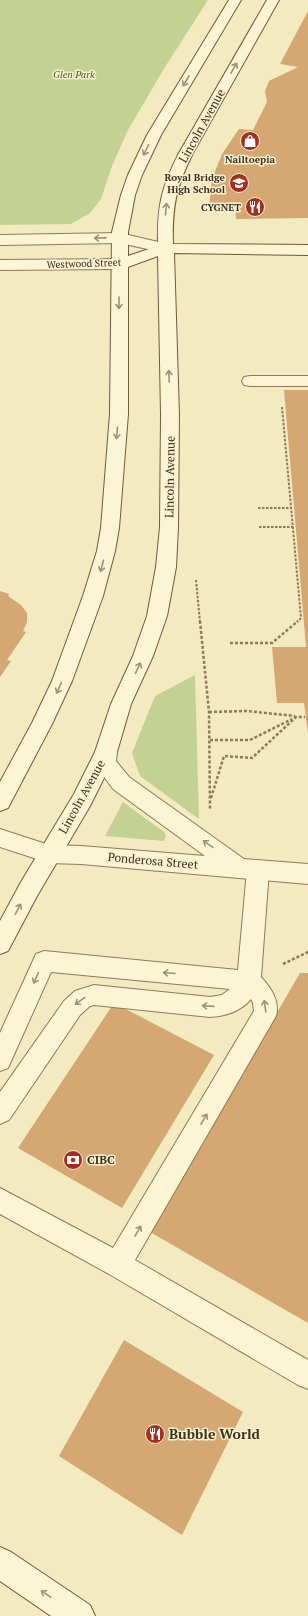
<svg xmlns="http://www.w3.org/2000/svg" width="308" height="1616" font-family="'PT Serif',serif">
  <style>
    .green { fill: #c3d293 }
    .building { fill: #d5a772 }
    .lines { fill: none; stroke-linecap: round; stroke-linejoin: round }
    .service-casing { stroke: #8e7a56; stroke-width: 2 }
    .tertiary-casing { stroke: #8e7a56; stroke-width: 2 }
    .secondary-casing { stroke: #705b39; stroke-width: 2 }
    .path-far1 { stroke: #8e7a56; stroke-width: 2; stroke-dasharray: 2.5 1.5; stroke-linecap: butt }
    .path { stroke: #8e7a56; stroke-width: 2.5; stroke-dasharray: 3 2; stroke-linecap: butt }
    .service { fill: #fcf5d5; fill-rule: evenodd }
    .tertiary { fill: #fcf5d5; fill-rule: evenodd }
    .secondary { fill: #fcf5d5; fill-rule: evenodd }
    .oneway { stroke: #9c9278 }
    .labels { text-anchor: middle; stroke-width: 3; stroke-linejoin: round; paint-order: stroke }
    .far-park-label { font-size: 10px; font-style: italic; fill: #455b20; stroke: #f9f2d1 }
    .far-poi-label { font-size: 10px; font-weight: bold; fill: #3c2f1c; stroke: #f9f2d1; text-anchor: end }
    .far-street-label { font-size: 10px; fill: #3c2f1c; stroke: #f9f2d1 }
    .street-label { font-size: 12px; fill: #3c2f1c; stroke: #f9f2d1 }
    .poi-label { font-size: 12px; font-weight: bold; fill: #3c2f1c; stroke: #f9f2d1; text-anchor: start }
    .near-poi-label { font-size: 14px; font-weight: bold; fill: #3c2f1c; stroke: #f9f2d1; text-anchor: start }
  </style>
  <rect width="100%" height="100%" fill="#f3eac0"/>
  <g class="green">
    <path d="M0 0H208L165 67 128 130 112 166 101 199 90 213 71 224 0 225Z"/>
    <path d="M195 675 199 819 140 776 132 753 155 696Z"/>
    <path d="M123 802 164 832 166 836 164 841 105 836Z"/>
  </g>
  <g class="building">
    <path d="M308 11V218L236 219 235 206 209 205 212 179 222 154 239 129 253 130 267 102 265 91 269 81 298 67 280 64Z"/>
    <path d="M284 390H308V734L304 703H277L272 647H306Z"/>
    <path d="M0 591 9 594 8 596 21 605 27 613V622L23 631 26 632 7 660 11 661 0 677Z"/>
    <path d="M300 973H308V1323L150 1232Z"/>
    <path d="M114 1003 214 1055 122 1208 18 1148Z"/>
    <path d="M124 1340 243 1412 182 1535 59 1456Z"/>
  </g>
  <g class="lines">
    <defs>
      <g id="service">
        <path d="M250 376H308V386H250L244 385 242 381 244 377Z"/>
        <path d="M258 861 266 864 269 870 261 977C271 988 280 1001 276 1016L135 1260 308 1360V1389L298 1385 109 1274 0 1214V1188L113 1248 254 1011 253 1003 251 999C241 1011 226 1016 210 1017L94 1005 90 1006 80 1015 9 1120 0 1124V1092L64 1001 75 991 94 985 210 997 222 995 230 989 51 972 8 1068 0 1071V1033L36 954 44 951 238 970 247 870 250 864Z"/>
      </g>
      <g id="tertiary">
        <path d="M120 233 171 245 174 248 171 251 166 253 120 243 0 245V235Z"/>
        <path d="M120 259 125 261 128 264 125 267 120 269 0 270V260Z"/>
        <path d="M106 744 114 746 117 752 116 761 129 777 244 859 308 864V884L81 864 49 863 0 847V829L49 845 81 846 205 856 113 789 94 763 95 752 98 746Z"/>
      </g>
      <g id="secondary">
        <path d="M229 0H241L161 135 142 175 135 195 128 232V256L158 246C157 207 161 188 179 153L267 0H279L193 153C176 187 172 206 173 244L308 245V255L174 253 179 415 178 527 176 567 167 616 153 656 131 704 117 752 90 806 37 896 8 951 0 954V921L21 882 74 794 95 752 111 704 133 656 147 616 156 567 160 527 161 415 158 256 128 267V414L119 528 115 551 103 596 72 681 52 724 8 808 0 811V782L32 723 52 681 83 596 97 551 101 528 110 414 112 232 121 195 128 175 147 135Z"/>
        <path d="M0 1547 11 1552 90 1605 95 1616H51L0 1581Z"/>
      </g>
    </defs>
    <use href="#service" class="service-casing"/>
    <use href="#tertiary" class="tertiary-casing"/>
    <use href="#secondary" class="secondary-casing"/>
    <g class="path-far1">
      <path d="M282 407 301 618 297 622"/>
      <path d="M258 508H291"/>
      <path d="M259 527H293"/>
      <path d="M196 580 200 622"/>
    </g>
    <g class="path">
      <path d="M200 621 209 712 210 809"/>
      <path d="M230 643H272L298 621"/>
      <path d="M209 712 246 711 295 716"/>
      <path d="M210 740H250L292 719"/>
      <path d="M211 798 224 756 252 758 296 717H305"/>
      <path d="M283 964 308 952"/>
    </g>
    <use href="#service" class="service"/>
    <use href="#tertiary" class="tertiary"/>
    <use href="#secondary" class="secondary"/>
  </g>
  <defs><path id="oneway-shaft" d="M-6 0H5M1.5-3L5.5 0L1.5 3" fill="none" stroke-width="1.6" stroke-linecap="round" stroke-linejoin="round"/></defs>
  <g class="oneway">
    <use href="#oneway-shaft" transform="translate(234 68) rotate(-60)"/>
    <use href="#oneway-shaft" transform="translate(186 81) rotate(121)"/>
    <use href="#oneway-shaft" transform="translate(146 150) rotate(116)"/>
    <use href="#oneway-shaft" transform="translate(166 209) rotate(-85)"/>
    <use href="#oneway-shaft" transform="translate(100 238) rotate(179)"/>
    <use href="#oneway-shaft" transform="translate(119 303) rotate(90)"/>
    <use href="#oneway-shaft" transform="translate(169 376) rotate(-92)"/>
    <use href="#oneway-shaft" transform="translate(117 433) rotate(95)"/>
    <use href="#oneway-shaft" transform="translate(102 566) rotate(105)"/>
    <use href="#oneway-shaft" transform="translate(138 668) rotate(-65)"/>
    <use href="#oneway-shaft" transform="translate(59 688) rotate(114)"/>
    <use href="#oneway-shaft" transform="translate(208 844) rotate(-145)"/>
    <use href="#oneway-shaft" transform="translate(18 909) rotate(-62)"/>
    <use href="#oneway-shaft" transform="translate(169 973) rotate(-175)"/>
    <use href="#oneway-shaft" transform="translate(36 978) rotate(114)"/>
    <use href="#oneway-shaft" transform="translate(80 1001) rotate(144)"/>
    <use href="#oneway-shaft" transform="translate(208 1006) rotate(-176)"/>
    <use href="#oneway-shaft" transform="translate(265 1006) rotate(-98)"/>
    <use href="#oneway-shaft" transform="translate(204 1119) rotate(-60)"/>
    <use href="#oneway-shaft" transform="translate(138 1231) rotate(-60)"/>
    <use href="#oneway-shaft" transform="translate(46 1594) rotate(-146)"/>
  </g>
  <defs>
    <symbol id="shop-disc" viewBox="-11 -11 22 22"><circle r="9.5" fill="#a42e1f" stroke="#f9f2d1"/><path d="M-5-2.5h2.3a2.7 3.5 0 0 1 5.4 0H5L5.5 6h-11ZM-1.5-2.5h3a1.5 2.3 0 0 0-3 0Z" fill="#fff"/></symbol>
    <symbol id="school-disc" viewBox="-11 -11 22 22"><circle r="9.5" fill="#a42e1f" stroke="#f9f2d1"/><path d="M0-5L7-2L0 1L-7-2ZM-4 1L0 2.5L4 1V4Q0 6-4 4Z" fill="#fff"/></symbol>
    <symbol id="restaurant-disc" viewBox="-11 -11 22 22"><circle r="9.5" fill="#a42e1f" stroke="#f9f2d1"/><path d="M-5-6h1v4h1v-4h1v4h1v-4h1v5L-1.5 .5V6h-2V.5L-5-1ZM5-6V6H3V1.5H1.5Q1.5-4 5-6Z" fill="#fff"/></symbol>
    <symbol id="bank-disc" viewBox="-11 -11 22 22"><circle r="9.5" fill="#a42e1f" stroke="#f9f2d1"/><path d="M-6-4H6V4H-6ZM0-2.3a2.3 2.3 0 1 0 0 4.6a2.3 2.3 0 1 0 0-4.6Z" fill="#fff"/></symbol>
  </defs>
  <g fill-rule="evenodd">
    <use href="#shop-disc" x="239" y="130" width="22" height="22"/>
    <use href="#school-disc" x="228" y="172" width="22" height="22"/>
    <use href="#restaurant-disc" x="244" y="196" width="22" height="22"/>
    <use href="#bank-disc" x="62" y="1149" width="22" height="22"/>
    <use href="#restaurant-disc" x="144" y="1423" width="22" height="22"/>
  </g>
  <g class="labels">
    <g class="far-park-label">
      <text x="74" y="78">Glen Park</text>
    </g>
    <g class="far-poi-label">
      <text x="250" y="163" text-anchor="middle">Nailtoepia</text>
      <text x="225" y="181">Royal Bridge<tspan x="225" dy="12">High School</tspan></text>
      <text x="241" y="211">CYGNET</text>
    </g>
    <g class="far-street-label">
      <text transform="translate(84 263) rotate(-2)" y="4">Westwood Street</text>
    </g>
    <g class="street-label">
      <text transform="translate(202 126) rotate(-61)" y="4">Lincoln Avenue</text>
      <text transform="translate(170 477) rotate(-89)" y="4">Lincoln Avenue</text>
      <text transform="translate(82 797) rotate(-61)" y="4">Lincoln Avenue</text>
      <text transform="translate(153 861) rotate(5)" y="4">Ponderosa Street</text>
    </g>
    <g class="poi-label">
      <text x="87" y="1164">CIBC</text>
    </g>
    <g class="near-poi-label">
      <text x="169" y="1439">Bubble World</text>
    </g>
  </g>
</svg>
